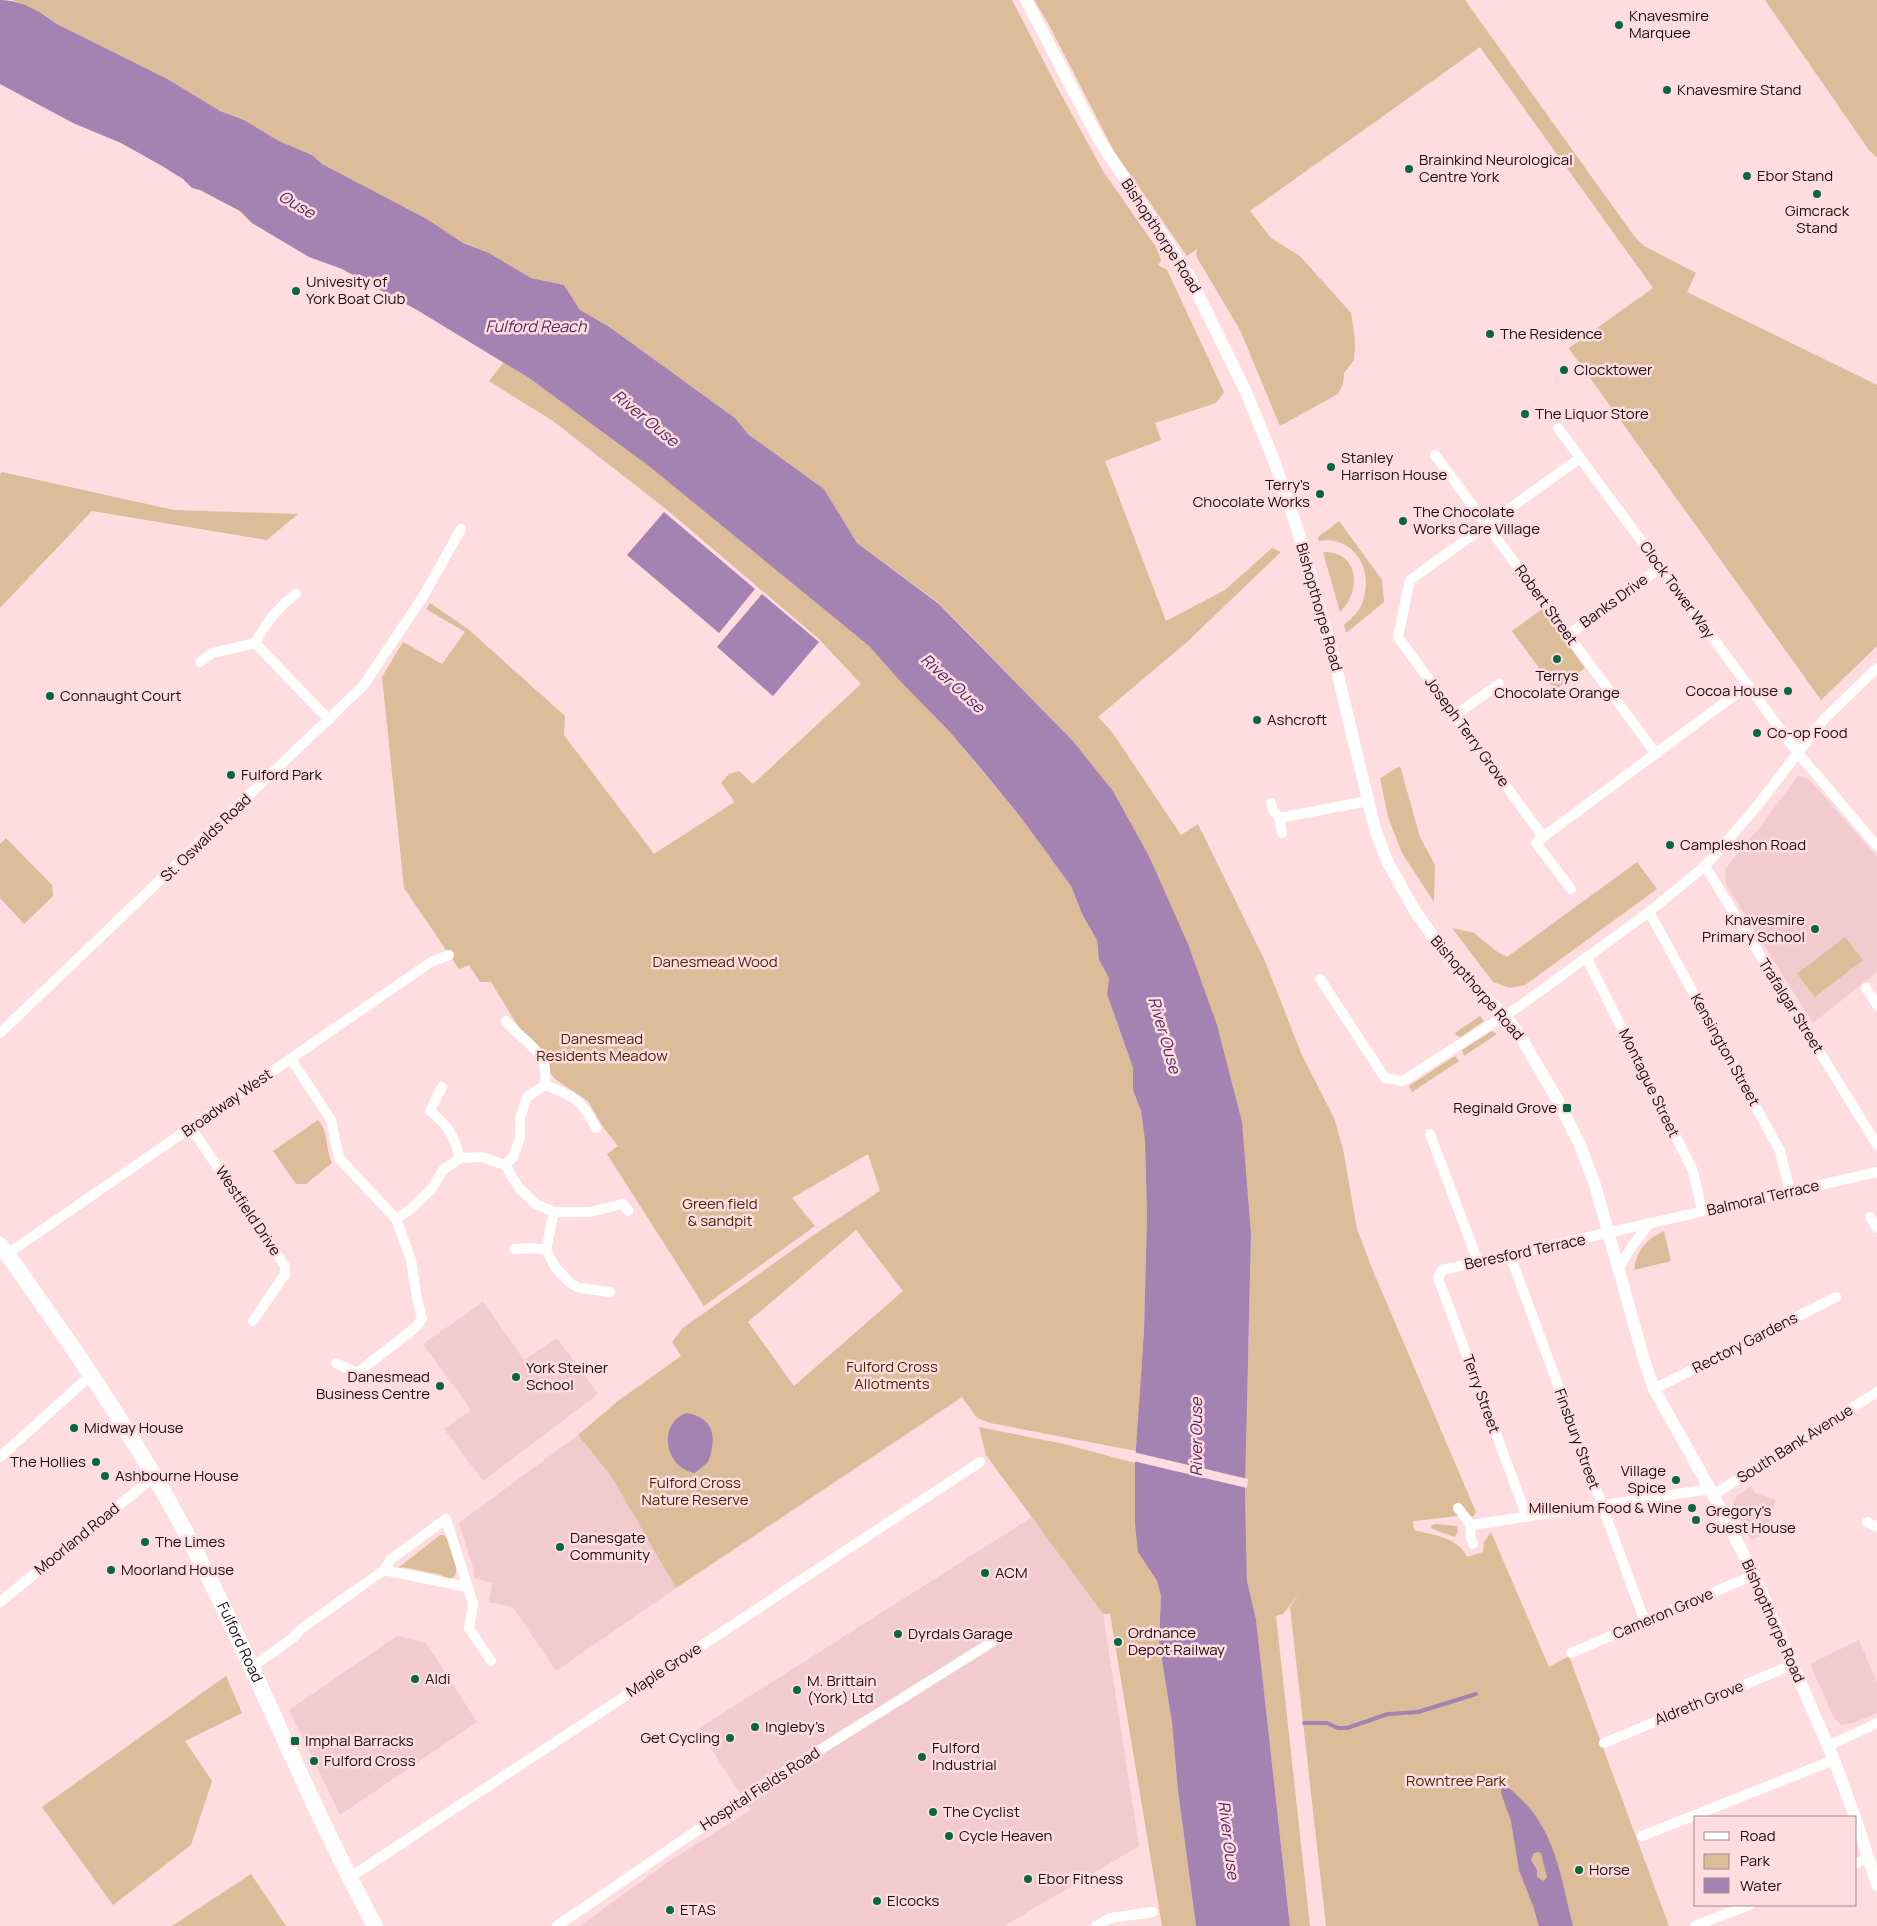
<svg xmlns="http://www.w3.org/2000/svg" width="1877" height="1926" font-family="Manrope,sans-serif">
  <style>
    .built { fill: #f2cbcf }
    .green { fill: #dcbc99; fill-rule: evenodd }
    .water { fill: #a483b3; fill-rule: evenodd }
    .pier { fill: #fedcdf }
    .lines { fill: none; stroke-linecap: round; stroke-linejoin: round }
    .stream { stroke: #a483b3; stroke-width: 4 }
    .minor { stroke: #fff; stroke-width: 10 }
    .tertiary { stroke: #fff; stroke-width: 12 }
    .primary { stroke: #fff; stroke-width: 16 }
    .poi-dot { fill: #07683c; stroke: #fedcdf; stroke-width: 2 }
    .labels { text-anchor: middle; stroke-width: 5; stroke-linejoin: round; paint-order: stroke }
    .poi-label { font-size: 15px; fill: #1c0e10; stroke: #fedcdf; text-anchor: start }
    .street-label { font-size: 15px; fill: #1c0e10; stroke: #fedcdf }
    .park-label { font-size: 15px; fill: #472b04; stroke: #fedcdf }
    .water-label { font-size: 16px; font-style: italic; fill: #542965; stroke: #fedcdf }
  </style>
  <rect width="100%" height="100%" fill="#fedcdf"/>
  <g class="built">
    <path d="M1798 776 1809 779 1877 857V972L1813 1023 1726 885 1725 869 1760 827Z"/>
    <path d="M483 1302 524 1360 557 1338 598 1394 483 1481 444 1429 471 1410 423 1344Z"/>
    <path d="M578 1435 611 1476 676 1588 556 1671 513 1607 489 1602 492 1583 474 1578V1571L459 1523Z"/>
    <path d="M1751 1486 1755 1493 1776 1500 1769 1519 1774 1530 1751 1540 1733 1506V1503L1737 1496Z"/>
    <path d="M1032 1517 1103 1614 1139 1846 1004 1926H580L668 1862 751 1810 698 1729Z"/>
    <path d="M397 1636 426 1643 477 1722 340 1815 289 1710Z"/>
    <path d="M1859 1640 1877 1683V1713L1853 1723 1841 1725 1834 1718 1810 1664Z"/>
  </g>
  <g class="green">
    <path d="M12 0H1012L1057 87 1103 171 1158 250 1161 261 1158 265 1167 270 1224 392 1216 403 1155 423 1161 440 1105 461 1166 621 1225 590 1272 548 1281 552 1187 642 1098 717 1112 732 1181 835 1198 824 1265 961 1301 1053 1334 1118 1343 1149 1357 1229 1373 1271 1476 1512 1473 1517 1468 1515 1413 1521 1414 1530C1433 1535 1458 1537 1467 1557L1483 1552 1484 1542 1491 1532 1549 1667 1569 1656 1669 1926H1326L1290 1607 1300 1593 1283 1614 1276 1616 1310 1926H1290L1256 1619 1247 1581 1245 1492 1251 1235 1149 856 1113 791 1073 741 939 603 857 543 824 489 749 435 735 418 608 326 580 310 564 285 531 278 489 253 463 243 427 219 322 164 312 155 279 141 244 120 220 111 168 80 55 23 45 15Z"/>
    <path d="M1034 0H1465L1634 236 1644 246 1696 273 1687 292 1877 385V646L1821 700 1570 350 1569 348 1653 288 1480 47 1250 211 1271 238 1300 256 1351 313 1354 332 1355 346 1354 360 1344 373 1343 384 1338 394 1280 426 1240 330 1196 256 1197 249 1187 256 1114 151 1048 23Z"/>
    <path d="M1765 0H1877V158L1869 150Z"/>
    <path d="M504 362 529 378 650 466 869 646 899 680 949 731 1022 819 1071 886 1083 916 1097 940 1099 960 1109 978 1107 994 1133 1068V1090L1141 1111 1145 1141 1147 1216 1144 1330 1136 1451 990 1423 977 1418 962 1397 676 1588 611 1476 578 1435 618 1401 681 1356 672 1342 683 1328 818 1232 880 1191 868 1154 792 1198 815 1226 704 1306 607 1154 618 1146 603 1127 588 1101 556 1080 550 1073 549 1063 538 1046 523 1034 491 982H480L469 965 459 969 404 888 382 677 403 642 442 664 465 632 426 609 430 603 468 629 565 716 564 735 654 854 733 803 734 801 721 783 729 774 739 771 753 784 861 684 819 639 666 509 553 421 489 381ZM856 1230 903 1291 794 1386 748 1322Z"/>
    <path d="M2 472 174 510 298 514 267 540 92 511 0 608V474Z"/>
    <path d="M1339 521 1382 580 1384 602 1346 633 1344 625C1352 618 1360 611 1363 601 1374 570 1354 535 1319 541L1318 537Z"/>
    <path d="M1323 552C1359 551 1362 591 1340 612Z"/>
    <path d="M1542 609 1585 668 1555 690 1512 631Z"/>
    <path d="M1400 766 1420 837 1435 865 1434 902 1402 853 1388 817 1380 778Z"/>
    <path d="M6 838 52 885 53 896 24 924 0 898V844Z"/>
    <path d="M1637 862 1657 889 1525 985 1510 988 1493 982 1452 928 1474 933 1496 951 1507 957Z"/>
    <path d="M1845 937 1863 960 1815 997 1797 974Z"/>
    <path d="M1480 1016 1484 1021 1461 1037 1457 1036 1455 1033Z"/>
    <path d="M1492 1031 1497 1034 1464 1056 1462 1050Z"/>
    <path d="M1455 1056 1459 1061 1412 1092 1409 1086Z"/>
    <path d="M318 1120C329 1132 325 1148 332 1163L306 1184H296L273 1151Z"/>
    <path d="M1664 1231 1671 1261 1634 1270C1636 1251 1647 1238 1664 1231Z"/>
    <path d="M979 1427 1064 1444 1135 1463V1525L1138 1552 1157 1581 1161 1596 1159 1641 1172 1723 1178 1791 1196 1926H1162L1110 1614H1103L986 1455Z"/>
    <path d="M1435 1524 1457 1526 1458 1531 1455 1537 1432 1529 1431 1526Z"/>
    <path d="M440 1535H444C452 1545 460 1563 455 1576L450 1579H443L442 1575 403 1567 397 1569Z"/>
    <path d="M226 1676 242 1713 185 1741 212 1781 191 1845 113 1905 42 1807Z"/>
    <path d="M251 1874 286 1926H172Z"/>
  </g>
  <g class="water">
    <path d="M0 0C20 0 40 11 55 23L169 80 220 111 244 120 279 141 312 155 322 164 427 219 463 243 489 253 531 278 564 285 580 310 608 326 735 418 749 435 824 489 857 543 939 604 1073 741 1113 791 1149 856 1188 944 1217 1025 1242 1122 1251 1235 1245 1492 1247 1581 1256 1619 1290 1926H1196L1178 1791 1172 1723 1159 1641 1161 1596 1157 1581 1138 1552 1135 1525V1463L1144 1330 1147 1216 1145 1141 1141 1111 1133 1090V1068L1107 994 1109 978 1099 960 1097 940 1083 916 1071 886 1022 819 982 770 949 731 899 680 869 646 649 466 529 378 417 310 342 269 309 257 252 223 240 211 200 190 192 188 183 179 162 166 121 143 73 123 0 84Z"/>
    <path d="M664 512 755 589 719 633 627 555Z"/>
    <path d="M762 594 819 642 773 696 717 647Z"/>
    <path d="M686 1413C715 1418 717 1438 708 1462L695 1473C666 1469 656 1425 686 1413Z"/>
    <path d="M1505 1786C1512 1789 1517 1796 1523 1801 1556 1834 1562 1882 1573 1926H1539L1533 1906 1519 1870 1511 1821 1501 1793V1789ZM1538 1852 1541 1853 1547 1877 1544 1881 1537 1877V1870L1531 1860 1534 1853Z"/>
  </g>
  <path class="pier" d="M1133 1452 1248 1479 1247 1488 1133 1461Z"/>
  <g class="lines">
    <path class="stream" d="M1304 1723H1327L1338 1728H1347L1388 1714 1418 1712 1476 1694"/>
    <g class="minor">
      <path d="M1558 428 1797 752 1877 846"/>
      <path d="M1435 455 1656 754"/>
      <path d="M1580 458 1410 580 1398 637 1543 837 1748 685"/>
      <path d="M1568 635 1661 567"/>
      <path d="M255 643C265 624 279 606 296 594"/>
      <path d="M200 662 212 653 255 643 329 720"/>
      <path d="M1454 716 1499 684"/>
      <path d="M1271 803 1273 810 1279 818"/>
      <path d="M1282 833 1279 818 1368 801"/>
      <path d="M1543 837 1536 843 1571 889"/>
      <path d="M1705 866 1877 1145"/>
      <path d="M1649 912 1780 1151 1790 1192"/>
      <path d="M1586 957 1693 1171 1702 1211"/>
      <path d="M1320 979 1385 1078 1403 1081 1521 1005 1649 912 1705 866 1753 811 1824 719 1877 668"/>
      <path d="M1866 988 1877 1005"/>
      <path d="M506 1021C517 1035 538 1047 544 1064 546 1070 545 1079 545 1085"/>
      <path d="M0 1033 363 686 422 598 461 529"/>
      <path d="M291 1059 331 1120 339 1158 396 1219 411 1260 417 1299 422 1319 416 1327 357 1373 336 1363"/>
      <path d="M442 1087 430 1111C449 1127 453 1134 460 1158"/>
      <path d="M191 1128 285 1266V1274L253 1321"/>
      <path d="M1430 1134 1478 1262"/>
      <path d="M505 1165 513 1157 520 1138V1118L527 1097 545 1085C574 1096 582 1100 596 1128"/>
      <path d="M554 1212 546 1250 555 1267 570 1283 579 1288 610 1292"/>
      <path d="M1870 1217 1877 1228"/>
      <path d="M396 1219 412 1208 432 1188 443 1170 460 1158 482 1157 505 1165 519 1188 536 1204 554 1212H589L623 1204 628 1211"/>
      <path d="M514 1249 532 1248 546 1250"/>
      <path d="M7 1254 431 962 449 955"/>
      <path d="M1510 1255 1645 1622"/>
      <path d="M1619 1268 1632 1246 1649 1224"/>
      <path d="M1654 1389 1836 1297"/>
      <path d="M0 1457 91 1375"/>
      <path d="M1713 1495 1877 1392"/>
      <path d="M1458 1508 1471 1525 1470 1536 1473 1544"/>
      <path d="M1527 1517 1438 1278 1442 1270 1877 1172"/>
      <path d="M1867 1522 1877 1527"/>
      <path d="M1471 1525 1710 1489"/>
      <path d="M384 1570 467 1587"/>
      <path d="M0 1602 155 1476"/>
      <path d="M1571 1653 1754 1575"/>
      <path d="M252 1667 294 1637 301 1629 384 1570 391 1559 446 1519 473 1604 469 1628 491 1661"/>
      <path d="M1604 1743 1794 1664"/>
      <path d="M1828 1746 1877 1723"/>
      <path d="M1642 1836 1834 1760"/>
      <path d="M1856 1863 1868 1858"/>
      <path d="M349 1878 980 1462"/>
      <path d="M557 1926 762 1786 992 1642"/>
      <path d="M1096 1926 1110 1918 1153 1912"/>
      <path d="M1695 1926 1749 1905"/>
    </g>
    <g class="tertiary">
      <path d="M1026 0 1099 140 1188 274 1246 392 1273 458 1297 528 1333 655 1375 829 1388 863 1415 911 1447 956 1464 977 1505 1016 1517 1031 1557 1099 1580 1145 1595 1185 1644 1360 1654 1389 1710 1489 1754 1575 1834 1760 1855 1817"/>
      <path d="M1856 1820 1877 1885"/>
    </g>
    <path class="primary" id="s1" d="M0 1245C21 1272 39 1300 59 1328 111 1403 160 1480 201 1562 262 1682 311 1808 375 1926"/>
  </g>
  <g class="poi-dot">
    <circle cx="1619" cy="25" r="5"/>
    <circle cx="1667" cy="90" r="5"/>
    <circle cx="1409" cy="169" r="5"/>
    <circle cx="1747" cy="176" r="5"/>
    <circle cx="1817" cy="194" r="5"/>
    <circle cx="296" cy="291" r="5"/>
    <circle cx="1490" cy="334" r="5"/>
    <circle cx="1564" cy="370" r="5"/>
    <circle cx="1525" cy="414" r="5"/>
    <circle cx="1331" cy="467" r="5"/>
    <circle cx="1320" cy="494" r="5"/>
    <circle cx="1403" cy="521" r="5"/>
    <circle cx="1557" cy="659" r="5"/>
    <circle cx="1788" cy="691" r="5"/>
    <circle cx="50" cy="696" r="5"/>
    <circle cx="1257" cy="720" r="5"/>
    <circle cx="1757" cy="733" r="5"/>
    <circle cx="231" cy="775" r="5"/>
    <circle cx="1670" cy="845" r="5"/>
    <circle cx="1815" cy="929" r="5"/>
    <rect x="1562" y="1103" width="10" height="10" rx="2.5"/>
    <circle cx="516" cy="1377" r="5"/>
    <circle cx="440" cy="1386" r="5"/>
    <circle cx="74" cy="1428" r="5"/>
    <circle cx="96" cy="1462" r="5"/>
    <circle cx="105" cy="1476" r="5"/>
    <circle cx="1676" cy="1480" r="5"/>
    <circle cx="1692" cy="1508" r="5"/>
    <circle cx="1696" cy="1520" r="5"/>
    <circle cx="145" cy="1542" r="5"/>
    <circle cx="560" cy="1547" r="5"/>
    <circle cx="111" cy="1570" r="5"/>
    <circle cx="985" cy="1573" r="5"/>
    <circle cx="898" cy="1634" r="5"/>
    <circle cx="1118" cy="1642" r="5"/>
    <circle cx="415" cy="1679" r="5"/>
    <circle cx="797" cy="1690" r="5"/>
    <circle cx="755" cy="1727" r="5"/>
    <circle cx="730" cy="1738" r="5"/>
    <rect x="290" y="1736" width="10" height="10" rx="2.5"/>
    <circle cx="922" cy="1757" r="5"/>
    <circle cx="314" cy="1761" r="5"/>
    <circle cx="933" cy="1812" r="5"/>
    <circle cx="949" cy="1836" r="5"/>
    <circle cx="1579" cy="1870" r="5"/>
    <circle cx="1028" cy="1879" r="5"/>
    <circle cx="877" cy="1901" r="5"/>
    <circle cx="670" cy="1910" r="5"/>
  </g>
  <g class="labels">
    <g class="poi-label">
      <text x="1629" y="21">Knavesmire<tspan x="1629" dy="17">Marquee</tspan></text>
      <text x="1677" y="95">Knavesmire Stand</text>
      <text x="1419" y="165">Brainkind Neurological<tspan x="1419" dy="17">Centre York</tspan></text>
      <text x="1757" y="181">Ebor Stand</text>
      <text x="1817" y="216" text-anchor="middle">Gimcrack<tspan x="1817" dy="17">Stand</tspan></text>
      <text x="306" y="287">Univesity of<tspan x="306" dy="17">York Boat Club</tspan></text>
      <text x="1500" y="339">The Residence</text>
      <text x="1574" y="375">Clocktower</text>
      <text x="1535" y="419">The Liquor Store</text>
      <text x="1341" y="463">Stanley<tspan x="1341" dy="17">Harrison House</tspan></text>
      <text x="1310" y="490" text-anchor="end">Terry's<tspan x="1310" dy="17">Chocolate Works</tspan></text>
      <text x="1413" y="517">The Chocolate<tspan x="1413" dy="17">Works Care Village</tspan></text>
      <text x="1557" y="681" text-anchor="middle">Terrys<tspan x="1557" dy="17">Chocolate Orange</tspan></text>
      <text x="1778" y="696" text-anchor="end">Cocoa House</text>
      <text x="60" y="701">Connaught Court</text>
      <text x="1267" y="725">Ashcroft</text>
      <text x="1767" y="738">Co-op Food</text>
      <text x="241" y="780">Fulford Park</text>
      <text x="1680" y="850">Campleshon Road</text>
      <text x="1805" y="925" text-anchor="end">Knavesmire<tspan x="1805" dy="17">Primary School</tspan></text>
      <text x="1557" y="1113" text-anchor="end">Reginald Grove</text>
      <text x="526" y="1373">York Steiner<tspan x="526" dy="17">School</tspan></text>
      <text x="430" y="1382" text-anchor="end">Danesmead<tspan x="430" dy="17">Business Centre</tspan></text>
      <text x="84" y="1433">Midway House</text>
      <text x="86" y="1467" text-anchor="end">The Hollies</text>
      <text x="1666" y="1476" text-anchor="end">Village<tspan x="1666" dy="17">Spice</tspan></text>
      <text x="115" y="1481">Ashbourne House</text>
      <text x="1682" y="1513" text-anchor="end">Millenium Food &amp; Wine</text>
      <text x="1706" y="1516">Gregory's<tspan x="1706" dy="17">Guest House</tspan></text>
      <text x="570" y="1543">Danesgate<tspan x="570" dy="17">Community</tspan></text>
      <text x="155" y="1547">The Limes</text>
      <text x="121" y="1575">Moorland House</text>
      <text x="995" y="1578">ACM</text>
      <text x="1128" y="1638">Ordnance<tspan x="1128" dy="17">Depot Railway</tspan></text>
      <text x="908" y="1639">Dyrdals Garage</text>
      <text x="425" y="1684">Aldi</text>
      <text x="807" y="1686">M. Brittain<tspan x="807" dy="17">(York) Ltd</tspan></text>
      <text x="765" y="1732">Ingleby’s</text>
      <text x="720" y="1743" text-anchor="end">Get Cycling</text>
      <text x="305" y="1746">Imphal Barracks</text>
      <text x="932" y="1753">Fulford<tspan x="932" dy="17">Industrial</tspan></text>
      <text x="324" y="1766">Fulford Cross</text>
      <text x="943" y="1817">The Cyclist</text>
      <text x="959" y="1841">Cycle Heaven</text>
      <text x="1589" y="1875">Horse</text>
      <text x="1038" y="1884">Ebor Fitness</text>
      <text x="887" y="1906">Elcocks</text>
      <text x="680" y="1915">ETAS</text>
    </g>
    <g class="street-label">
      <text transform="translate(1161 236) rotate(57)" y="5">Bishopthorpe Road</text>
      <text transform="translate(1677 590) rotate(54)" y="5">Clock Tower Way</text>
      <text transform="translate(1614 601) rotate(-36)" y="5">Banks Drive</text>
      <text transform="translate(1546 605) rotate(54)" y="5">Robert Street</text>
      <text transform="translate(1319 607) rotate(74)" y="5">Bishopthorpe Road</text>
      <text transform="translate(1467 732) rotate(54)" y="5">Joseph Terry Grove</text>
      <text transform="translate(206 838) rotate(-44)" y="5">St. Oswalds Road</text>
      <text transform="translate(1477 988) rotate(49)" y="5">Bishopthorpe Road</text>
      <text transform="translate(1791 1006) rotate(58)" y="5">Trafalgar Street</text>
      <text transform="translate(1725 1050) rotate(61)" y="5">Kensington Street</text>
      <text transform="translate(1649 1083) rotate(64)" y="5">Montague Street</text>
      <text transform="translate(227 1103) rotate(-35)" y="5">Broadway West</text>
      <text transform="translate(1763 1198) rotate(-13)" y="5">Balmoral Terrace</text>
      <text transform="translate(248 1211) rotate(56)" y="5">Westfield Drive</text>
      <text transform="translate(1525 1252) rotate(-12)" y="5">Beresford Terrace</text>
      <text transform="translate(1745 1343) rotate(-27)" y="5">Rectory Gardens</text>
      <text transform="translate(1481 1394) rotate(70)" y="5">Terry Street</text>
      <text transform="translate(1577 1439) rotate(70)" y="5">Finsbury Street</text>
      <text transform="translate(1795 1444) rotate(-32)" y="5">South Bank Avenue</text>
      <text transform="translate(77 1539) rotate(-39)" y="5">Moorland Road</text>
      <text transform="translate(1663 1614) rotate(-23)" y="5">Cameron Grove</text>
      <text transform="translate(1773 1621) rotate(66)" y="5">Bishopthorpe Road</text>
      <text dy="5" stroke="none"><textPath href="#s1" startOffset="465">Fulford Road</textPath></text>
      <text transform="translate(664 1670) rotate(-33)" y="5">Maple Grove</text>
      <text transform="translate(1699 1703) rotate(-22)" y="5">Aldreth Grove</text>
      <text transform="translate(760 1789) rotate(-33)" y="5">Hospital Fields Road</text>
    </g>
    <g class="park-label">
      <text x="715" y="967">Danesmead Wood</text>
      <text x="602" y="1044">Danesmead<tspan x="602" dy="17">Residents Meadow</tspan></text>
      <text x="720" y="1209">Green field<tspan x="720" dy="17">&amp; sandpit</tspan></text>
      <text x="892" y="1372">Fulford Cross<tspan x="892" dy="17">Allotments</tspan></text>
      <text x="695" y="1488">Fulford Cross<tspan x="695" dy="17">Nature Reserve</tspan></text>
      <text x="1456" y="1786">Rowntree Park</text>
    </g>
    <g class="water-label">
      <text transform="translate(297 204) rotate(30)" y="6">Ouse</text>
      <text x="536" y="332">Fulford Reach</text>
      <text transform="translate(646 418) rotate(39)" y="6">River Ouse</text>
      <text transform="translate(953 683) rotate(42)" y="6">River Ouse</text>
      <text transform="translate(1165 1035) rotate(74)" y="6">River Ouse</text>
      <text transform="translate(1196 1437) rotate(-90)" y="6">River Ouse</text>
      <text transform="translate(1229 1840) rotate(83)" y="6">River Ouse</text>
    </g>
  </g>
  <rect x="1694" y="1816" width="162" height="90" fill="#fedcdf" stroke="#a48a8c"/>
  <rect x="1704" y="1832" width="25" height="8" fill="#ffffff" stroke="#a48a8c"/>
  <text x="1740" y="1841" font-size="15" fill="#1c0e10">Road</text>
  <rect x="1704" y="1854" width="25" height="15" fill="#dcbc99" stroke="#a48a8c"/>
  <text x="1740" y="1866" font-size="15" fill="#1c0e10">Park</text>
  <rect x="1704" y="1878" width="25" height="15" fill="#a483b3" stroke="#a48a8c"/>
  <text x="1740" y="1891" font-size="15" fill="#1c0e10">Water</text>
</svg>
